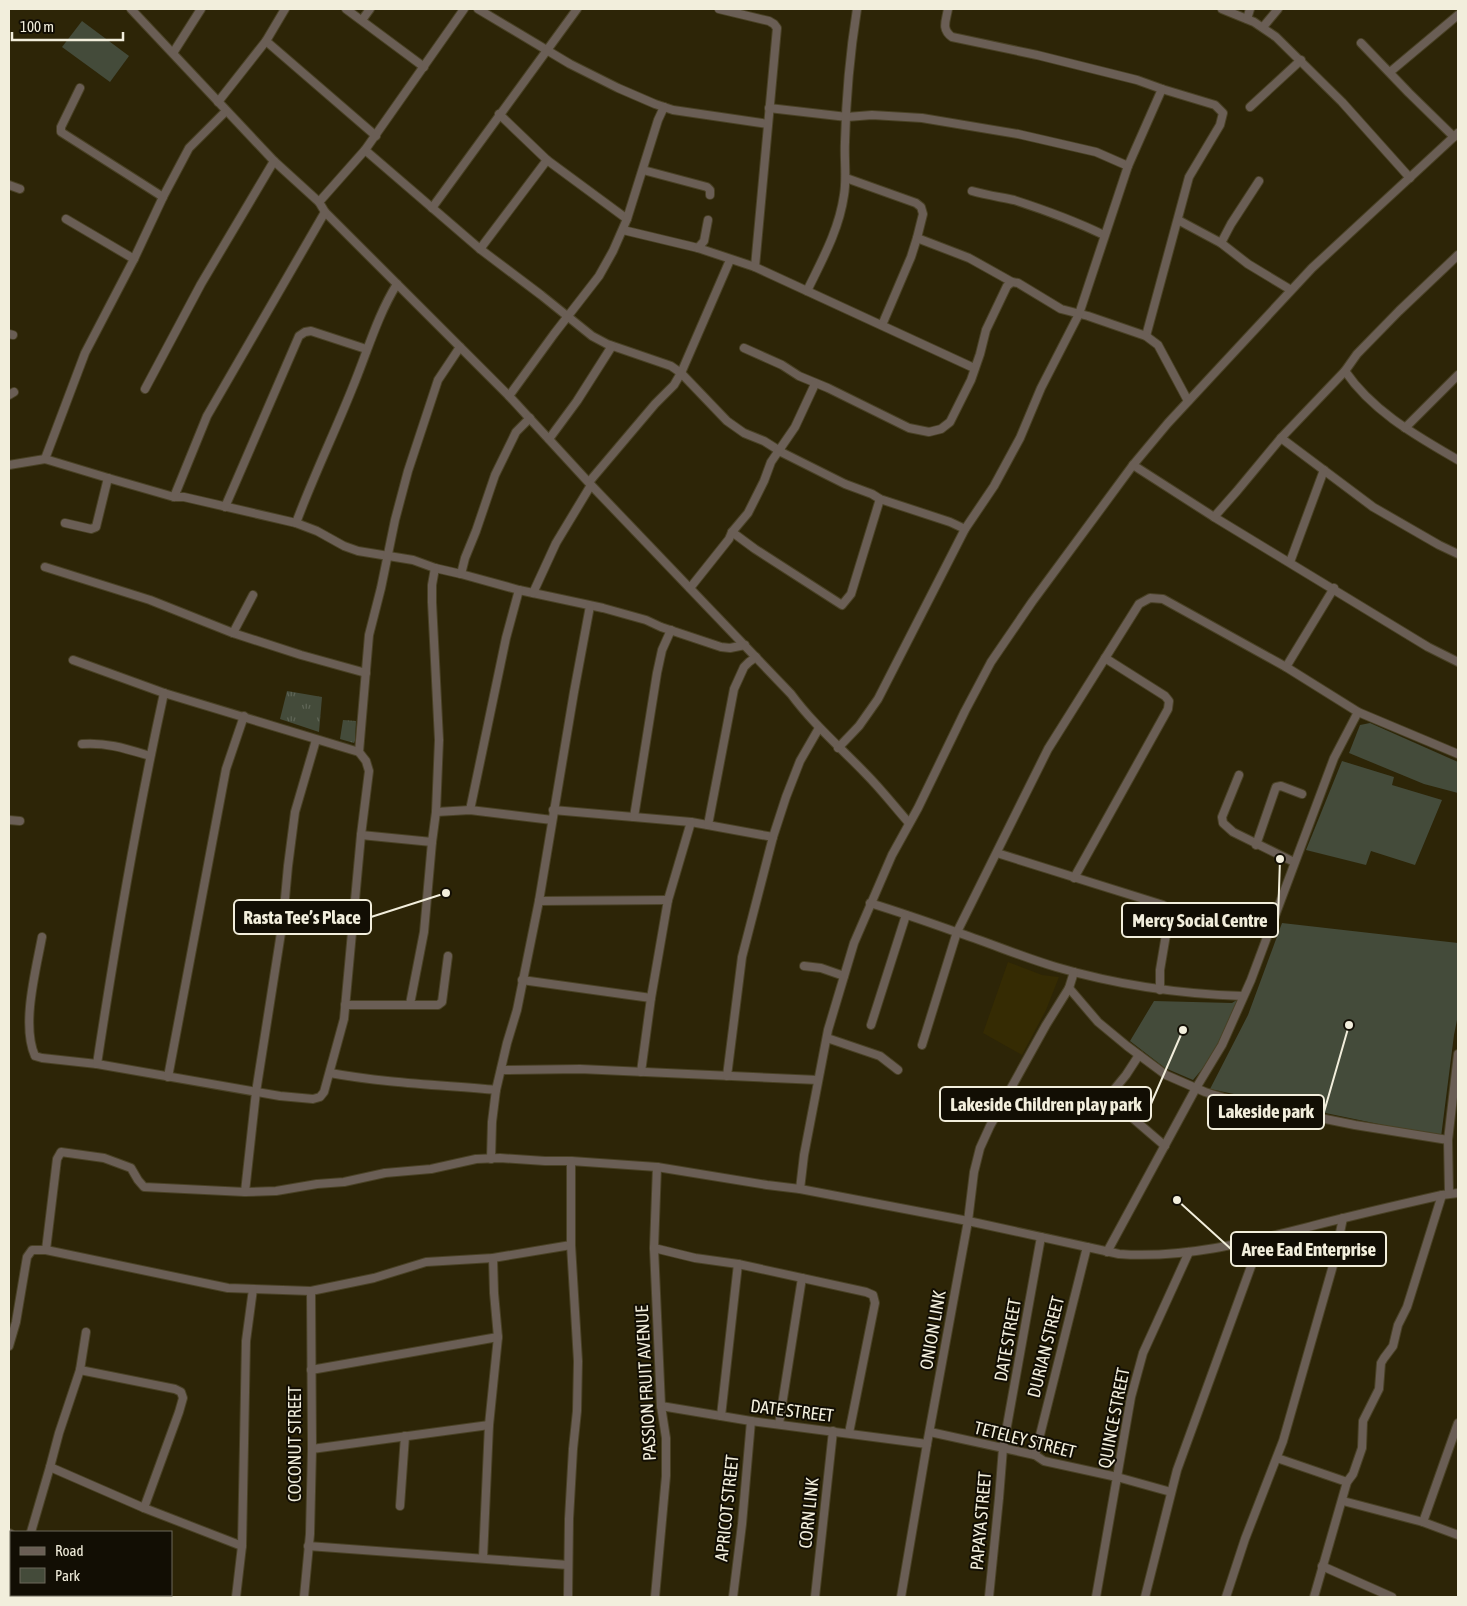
<svg xmlns="http://www.w3.org/2000/svg" width="1467" height="1606" font-family="'Asap Condensed',sans-serif">
  <style>
    .built { fill: #352b03 }
    .grass { fill: url(#grass-tufts) }
    .green { fill: #444b3a }
    .lines { fill: none; stroke-linecap: round; stroke-linejoin: round }
    .minor-casing { stroke: #494125; stroke-width: 10 }
    .minor { stroke: #6a5e55; stroke-width: 8 }
    .labels { text-anchor: middle; stroke-width: 4; stroke-linejoin: round; paint-order: stroke }
    .street-label { font-size: 18px; fill: #f2eedc; stroke: #120e04 }
    .leader { fill: none; stroke: #f2eedc; stroke-width: 2 }
    .callout-dot { fill: #f2eedc; stroke: #120e04; stroke-width: 2 }
    .callout { fill: #120e04; stroke: #f2eedc; stroke-width: 2 }
    .callout-label { font-size: 19px; text-anchor: middle; font-weight: bold; fill: #f2eedc }
  </style>
  <defs>
    <pattern id="grass-tufts" width="24" height="20" patternUnits="userSpaceOnUse" patternTransform="scale(1.25)"><rect width="24" height="20" fill="#444b3a"/><path d="M3 7l-1-3M5 7V3M7 7l1-3M15 17l-1-3M17 17v-4M19 17l1-3" fill="none" stroke="#5f6556"/></pattern>
  </defs>
  <rect width="100%" height="100%" fill="#2d2507"/>
  <path class="built" d="M1008 962 1042 975 1059 977 1046 1010 1022 1055 983 1033Z"/>
  <g class="grass">
    <path d="M287 691 322 697 319 732 280 719Z"/>
    <path d="M343 720 356 721 355 741 354 743 340 739Z"/>
  </g>
  <g class="green">
    <path d="M82 21 129 56 110 82 62 47Z"/>
    <path d="M1370 723 1458 762V793L1424 784 1349 753 1360 725Z"/>
    <path d="M1342 761 1394 777 1392 785 1442 800 1415 865 1371 851 1366 865 1306 850Z"/>
    <path d="M1282 923 1458 943V1015L1454 1035 1441 1137 1210 1089 1248 1015Z"/>
    <path d="M1243 996 1222 1045 1193 1080 1165 1068 1130 1041 1154 1001 1232 1003Z"/>
  </g>
  <g class="lines">
    <defs>
      <g id="minor">
        <path d="M131 9 274 161 319 202 325 212 509 396 591 485 791 694C813 724 840 747 865 773 881 789 894 806 909 823"/>
        <path d="M346 9 424 67"/>
        <path d="M478 9 570 64 618 88 655 104 673 110 768 124"/>
        <path d="M719 9 769 21 774 24 777 28 755 267"/>
        <path d="M948 9C946 21 941 29 952 37L1037 55 1137 80 1162 89 1215 105 1223 113 1220 125 1189 177 1146 336"/>
        <path d="M1222 9 1254 22 1276 37 1342 102 1410 178"/>
        <path d="M1247 19 1250 9"/>
        <path d="M362 20 370 9"/>
        <path d="M1263 27 1278 9"/>
        <path d="M266 41 376 136"/>
        <path d="M1361 43 1409 93 1454 137"/>
        <path d="M173 53 201 9"/>
        <path d="M1390 72 1458 15"/>
        <path d="M80 88 61 127V132L163 197"/>
        <path d="M218 102 266 41 285 9"/>
        <path d="M1250 107 1301 60"/>
        <path d="M769 108 847 117 872 115 922 118 1018 134 1096 152 1128 166"/>
        <path d="M499 114 547 160 627 219"/>
        <path d="M365 150 480 249 541 295 592 336 607 344 671 366 681 373 727 421 744 433 764 441 783 453 845 484 872 494 880 499 950 522 965 529"/>
        <path d="M643 170 707 187 710 190V195"/>
        <path d="M846 178 916 203 921 207 923 214 917 238 911 257 882 325"/>
        <path d="M9 185 20 189"/>
        <path d="M972 191C986 195 1000 197 1014 200 1045 210 1075 221 1104 235"/>
        <path d="M319 202 365 150 464 9"/>
        <path d="M432 208 577 9"/>
        <path d="M66 219 134 259"/>
        <path d="M1178 220 1221 243 1248 264 1291 290"/>
        <path d="M623 230 698 248 755 267 974 368"/>
        <path d="M917 238 969 258 1012 282 1018 283 1061 309 1088 316 1146 336 1158 345 1188 401"/>
        <path d="M1221 243 1231 224 1259 181"/>
        <path d="M698 248 704 241 708 220"/>
        <path d="M480 249 547 160"/>
        <path d="M807 291C822 260 839 230 844 195 847 178 844 160 845 142 846 97 850 53 857 9"/>
        <path d="M9 334 13 335"/>
        <path d="M744 348 782 365 799 376 828 388 909 428 929 432 941 429 950 422 971 380 980 354 986 330 1007 286 1012 282"/>
        <path d="M1345 371C1373 412 1417 436 1458 460"/>
        <path d="M145 389 201 284 274 161"/>
        <path d="M9 395 14 392"/>
        <path d="M509 396 554 334 599 276 613 251 627 219 658 120 664 107"/>
        <path d="M1405 428 1458 375"/>
        <path d="M1281 438 1373 507 1439 545 1458 554"/>
        <path d="M549 439 577 401 612 346"/>
        <path d="M45 459 85 353 134 259 163 197 189 148 226 111"/>
        <path d="M9 465 45 459 108 478 174 497H184L296 523 317 531 344 546 358 551 413 560 435 568 461 574 519 590 603 608 646 620 661 627 721 647 730 648 745 645"/>
        <path d="M1133 465 1214 517 1428 647 1458 662"/>
        <path d="M589 482 655 404 674 385 681 373 730 260"/>
        <path d="M174 497 207 416 325 212"/>
        <path d="M225 507 299 336 305 332 311 331 366 349"/>
        <path d="M1214 517 1237 491 1281 438 1345 371 1357 354 1399 311 1458 255"/>
        <path d="M65 523 91 529 96 527 108 478"/>
        <path d="M296 523C313 477 334 434 352 389 367 353 377 316 397 284"/>
        <path d="M732 532 755 549 842 605 851 594 880 499"/>
        <path d="M1290 562 1324 470"/>
        <path d="M45 567 150 600 233 633 301 655 366 673"/>
        <path d="M461 574 465 558 476 531 495 475 516 432 530 418"/>
        <path d="M690 588 729 539 732 532 748 513 764 481 771 462 795 427 815 384"/>
        <path d="M533 593 556 543 591 485"/>
        <path d="M233 633 253 595"/>
        <path d="M73 660 164 693 359 752"/>
        <path d="M1286 667 1334 588"/>
        <path d="M82 744C106 742 127 749 150 756"/>
        <path d="M838 748 859 726 878 699 965 529 994 486 1020 438 1041 388 1079 314 1128 166 1162 89"/>
        <path d="M1239 775 1222 817 1223 823 1233 832 1294 862"/>
        <path d="M470 810 506 638 519 590"/>
        <path d="M553 810 691 822 773 837"/>
        <path d="M436 812 470 810 552 820"/>
        <path d="M634 817 657 673 662 650 671 630"/>
        <path d="M9 820 20 821"/>
        <path d="M708 825 734 689 744 667 749 662 756 657"/>
        <path d="M361 835 432 842 436 812 439 740 432 602V585L435 568"/>
        <path d="M1256 845 1276 787 1281 786 1302 794"/>
        <path d="M997 853 1163 905 1170 911 1160 970V990"/>
        <path d="M1074 878 1168 709 1169 701 1165 696 1105 658"/>
        <path d="M539 901 668 900"/>
        <path d="M870 903C899 912 928 922 956 932 990 943 1022 957 1056 967 1117 985 1180 994 1243 996"/>
        <path d="M42 937C36 970 21 1025 35 1056L42 1058 97 1064 280 1096 313 1099 320 1097 324 1092 344 1019 361 835 369 771 366 761 359 752 369 635 381 588 395 520 408 471 438 380 460 347"/>
        <path d="M804 966 821 968 844 976"/>
        <path d="M522 980 651 998"/>
        <path d="M1069 988 1098 1022 1127 1046 1166 1075 1205 1092 1231 1100 1355 1125 1448 1140"/>
        <path d="M410 1004 424 932 432 842"/>
        <path d="M345 1005H438L442 1002 448 956"/>
        <path d="M871 1025 906 915"/>
        <path d="M827 1038 880 1056 898 1070"/>
        <path d="M922 1045 957 932 1048 749 1139 604 1150 598 1163 599 1286 667 1358 712 1458 754"/>
        <path d="M1139 1055 1126 1075 1108 1097 1165 1146"/>
        <path d="M97 1064C116 939 137 816 164 693"/>
        <path d="M501 1070 580 1069 818 1080"/>
        <path d="M641 1072 651 998 668 900 691 822"/>
        <path d="M330 1073C385 1083 441 1085 496 1090"/>
        <path d="M727 1076 742 957 773 837 786 797 800 761 819 728"/>
        <path d="M168 1077 226 769 244 716"/>
        <path d="M491 1159 492 1122 496 1090 507 1043 517 1010 539 901 574 692 590 606"/>
        <path d="M800 1189 804 1155 828 1030 854 943 892 855 918 808 965 711 991 662 1032 602 1133 465 1168 423 1312 268 1458 133"/>
        <path d="M245 1192 256 1092 283 920 288 866 295 812 316 740"/>
        <path d="M1449 1193 1448 1140 1458 1054"/>
        <path d="M654 1248 695 1258 738 1264 866 1292 873 1295 875 1303 849 1433"/>
        <path d="M46 1250 57 1159 61 1152 104 1158 131 1168 138 1180 144 1187 245 1192 276 1191 317 1184 344 1182 385 1173 431 1169 476 1159 500 1158 545 1161H571L657 1167 767 1185 800 1189 968 1221 1119 1254C1184 1259 1249 1242 1312 1226 1355 1215 1398 1205 1442 1195L1458 1193"/>
        <path d="M1107 1252 1196 1088 1222 1045 1251 980 1334 758 1358 712"/>
        <path d="M9 1346 16 1322 27 1257 32 1250H46L228 1288 311 1291 374 1278 426 1262 493 1258 571 1245"/>
        <path d="M80 1370 175 1389 181 1392 183 1398 179 1412 144 1508"/>
        <path d="M311 1370 498 1337"/>
        <path d="M661 1406 751 1421 927 1444 968 1221 974 1172 980 1148 990 1126 1046 1025 1069 988 1074 972"/>
        <path d="M721 1416 738 1264"/>
        <path d="M779 1424 802 1278"/>
        <path d="M930 1432 1035 1455 1044 1461 1117 1477 1171 1492"/>
        <path d="M312 1449 489 1425"/>
        <path d="M1035 1455 1087 1247"/>
        <path d="M1277 1458 1347 1482"/>
        <path d="M50 1467 144 1508 242 1546"/>
        <path d="M1343 1501 1423 1522 1458 1535"/>
        <path d="M400 1506 405 1436"/>
        <path d="M1423 1522 1458 1423"/>
        <path d="M31 1532 50 1467 59 1433 80 1370 86 1332"/>
        <path d="M9 1533 11 1534"/>
        <path d="M308 1546 568 1565"/>
        <path d="M483 1558 489 1425 498 1337 494 1293 493 1258"/>
        <path d="M1322 1566 1392 1597"/>
        <path d="M140 1595 146 1597"/>
        <path d="M236 1597 242 1546 246 1341 253 1289"/>
        <path d="M304 1597 310 1534 312 1449 311 1291"/>
        <path d="M568 1597 569 1519 573 1449 577 1411 578 1361 571 1245V1161"/>
        <path d="M655 1597 666 1476V1438L661 1406 654 1248 657 1167"/>
        <path d="M733 1597 742 1524 751 1421"/>
        <path d="M815 1597 833 1431"/>
        <path d="M901 1597 927 1444"/>
        <path d="M989 1597 999 1498 1003 1448 1041 1237"/>
        <path d="M1096 1597 1131 1397 1143 1353 1189 1252"/>
        <path d="M1145 1597 1177 1470 1261 1239"/>
        <path d="M1226 1597 1245 1539 1283 1441 1334 1262 1343 1218"/>
        <path d="M1314 1597 1347 1482 1353 1474 1362 1448 1363 1421 1379 1389 1381 1363 1384 1358 1393 1346 1398 1325 1407 1307 1442 1195"/>
      </g>
    </defs>
    <use href="#minor" class="minor-casing"/>
    <use href="#minor" class="minor"/>
  </g>
  <g class="labels">
    <g class="street-label">
      <text transform="translate(933 1330) rotate(-80)" y="6">ONION LINK</text>
      <text transform="translate(1008 1340) rotate(-80)" y="6">DATE STREET</text>
      <text transform="translate(1046 1347) rotate(-76)" y="6">DURIAN STREET</text>
      <text transform="translate(646 1383) rotate(-93)" y="6">PASSION FRUIT AVENUE</text>
      <text transform="translate(792 1411) rotate(7)" y="6">DATE STREET</text>
      <text transform="translate(1114 1418) rotate(-79)" y="6">QUINCE STREET</text>
      <text transform="translate(1025 1440) rotate(14)" y="6">TETELEY STREET</text>
      <text transform="translate(295 1444) rotate(-90)" y="6">COCONUT STREET</text>
      <text transform="translate(727 1508) rotate(-84)" y="6">APRICOT STREET</text>
      <text transform="translate(809 1513) rotate(-84)" y="6">CORN LINK</text>
      <text transform="translate(981 1521) rotate(-85)" y="6">PAPAYA STREET</text>
    </g>
  </g>
  <path class="leader" d="M446 893L371 917M1280 859L1278 920M1183 1030L1151 1104M1349 1025L1324 1112M1177 1200L1231 1249"/>
  <g class="callout-dot">
    <circle cx="446" cy="893" r="5"/>
    <circle cx="1280" cy="859" r="5"/>
    <circle cx="1183" cy="1030" r="5"/>
    <circle cx="1349" cy="1025" r="5"/>
    <circle cx="1177" cy="1200" r="5"/>
  </g>
  <g class="callout">
    <rect x="234" y="900" width="137" height="34" rx="5"/>
    <rect x="1122" y="903" width="156" height="34" rx="5"/>
    <rect x="940" y="1087" width="211" height="34" rx="5"/>
    <rect x="1208" y="1095" width="116" height="34" rx="5"/>
    <rect x="1231" y="1232" width="155" height="34" rx="5"/>
  </g>
  <g class="callout-label">
    <text x="302" y="924">Rasta Tee’s Place</text>
    <text x="1200" y="927">Mercy Social Centre</text>
    <text x="1046" y="1111">Lakeside Children play park</text>
    <text x="1266" y="1118">Lakeside park</text>
    <text x="1309" y="1256">Aree Ead Enterprise</text>
  </g>
  <rect width="1467" height="1606" fill="none" stroke="#f2eedc" stroke-width="20"/>
  <rect x="10" y="1531" width="162" height="65" fill="#120e04" stroke="#6c685a"/>
  <rect x="20" y="1547" width="25" height="8" fill="#6a5e55" stroke="#6c685a"/>
  <text x="55" y="1556" font-size="15" fill="#f2eedc">Road</text>
  <rect x="20" y="1568" width="25" height="15" fill="#444b3a" stroke="#6c685a"/>
  <text x="55" y="1581" font-size="15" fill="#f2eedc">Park</text>
  <path d="M12 32v8h111v-8" fill="none" stroke="#f2eedc" stroke-width="2.5"/>
  <text x="20" y="32" font-size="15" fill="#f2eedc" stroke="#120e04" stroke-width="4" paint-order="stroke">100 m</text>
</svg>
